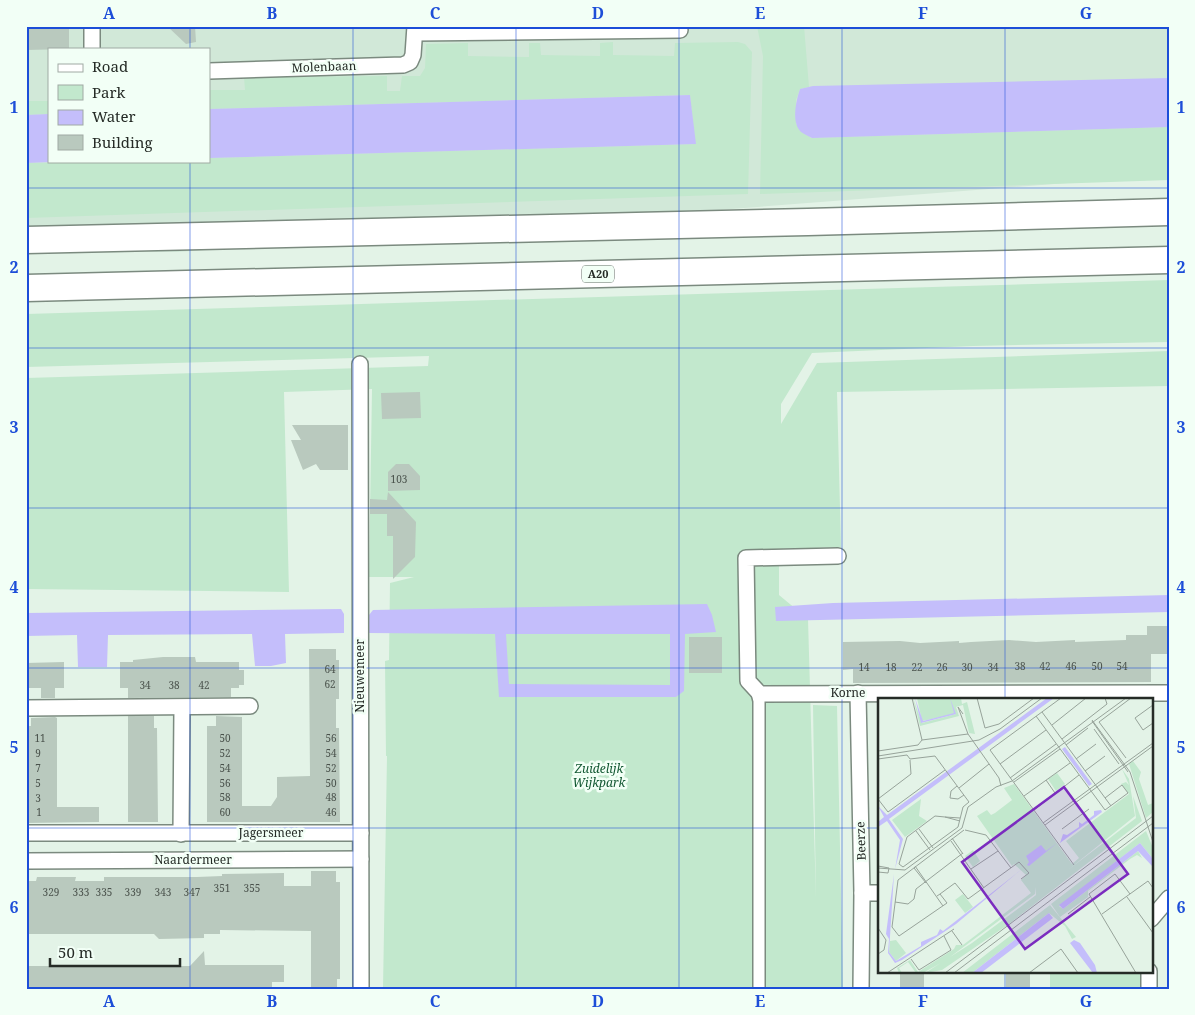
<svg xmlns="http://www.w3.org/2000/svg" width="1195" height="1015" font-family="'Noto Serif',serif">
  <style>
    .built { fill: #d1e8d8; fill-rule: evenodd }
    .green { fill: #c2e8cd }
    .water { fill: #c4befb; fill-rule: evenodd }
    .building { fill: #b9c9be }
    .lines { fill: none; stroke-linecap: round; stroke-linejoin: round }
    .pedestrian-casing { stroke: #7b8a7f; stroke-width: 14 }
    .minor-casing { stroke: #7b8a7f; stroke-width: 18 }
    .motorway-casing { stroke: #7b8a7f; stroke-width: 29 }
    .pedestrian { stroke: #fff; stroke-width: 11 }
    .minor { stroke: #fff; stroke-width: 15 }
    .motorway { stroke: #fff; stroke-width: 26 }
    .grid { fill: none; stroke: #1d4ed8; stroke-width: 1; stroke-opacity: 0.55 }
    .labels { text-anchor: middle; stroke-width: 5; stroke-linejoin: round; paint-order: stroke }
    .number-label { font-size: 10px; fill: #4a524c }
    .shield { fill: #f2fff6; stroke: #626b64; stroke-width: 1 }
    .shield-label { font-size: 11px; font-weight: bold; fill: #252b26 }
    .street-label { font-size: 12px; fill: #252b26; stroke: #f2fff6 }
    .park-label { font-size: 12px; font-style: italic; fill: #115731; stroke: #f2fff6 }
    .inset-road { fill: none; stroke: #97a39a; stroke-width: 1 }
    .view { fill: #7b2cbf; fill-opacity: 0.15; stroke: #7b2cbf; stroke-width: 2.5 }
    .inset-edge { fill: none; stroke: #252b26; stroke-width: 2.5 }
    .neatline { fill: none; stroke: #1d4ed8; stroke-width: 2 }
    .grid-label { font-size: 16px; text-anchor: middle; font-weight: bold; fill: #1d4ed8 }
  </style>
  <rect width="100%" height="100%" fill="#e3f3e7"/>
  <path class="built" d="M26 26H1169V175L178 252 26 250ZM49 49H209V161H49Z"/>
  <g class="green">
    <path d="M757 26H804L809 87 800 89 796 100V124L811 138 1169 127V180L760 194 763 56Z"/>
    <path d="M613 42V55L674 56 675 43 738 42 745 44 752 52 748 194 26 218V163L209 161V158L695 144 690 95 209 109V90H245L244 77 387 76V91H400L402 76H420L425 68 426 44 468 43V56L529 57V43H540L541 55 600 56V43Z"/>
    <path d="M26 101H49V114L26 115Z"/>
    <path d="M1169 280V342L973 346 812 353 781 404V424L817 363 1169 351V386L837 392 841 547 779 549V595L808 619 816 898 813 705 837 706 843 989H383L387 756H386L385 661 389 660 390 583 414 577H369L372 389 284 392 289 592 26 589V378L428 366 429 356 26 367V314Z"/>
    <path d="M1050 971H1142L1143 989H1050Z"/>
  </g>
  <g class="water">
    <path d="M1169 78V127L812 138C808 136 804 134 801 132 791 122 796 101 800 89L813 86Z"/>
    <path d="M690 95 696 144 209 158V109Z"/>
    <path d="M49 114V161H77L26 163V115Z"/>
    <path d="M1169 595V612L776 621 775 607 833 603Z"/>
    <path d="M707 604 712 615 716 632 685 634 684 691 676 697H499L495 634 369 633V615L373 610ZM506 634H670V685L509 684Z"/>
    <path d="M341 609 344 614V633L285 634 286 663 271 666H255L252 634 108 635 107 667H78L77 635 26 636V613Z"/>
  </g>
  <g class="building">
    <path d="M26 26H69V49L26 50Z"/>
    <path d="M167 26H195L196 42 186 44Z"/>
    <path d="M420 392 421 418 382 419 381 393Z"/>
    <path d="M292 425H348V470H320L316 464 303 470 291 440H301Z"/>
    <path d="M396 464H409L420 476V490L388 491V472Z"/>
    <path d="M388 492 416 522 415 557 393 579V536H387V514H370V499L387 500Z"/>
    <path d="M1147 626H1169V654H1151V682L853 683V669L843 670V642L900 641 920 643 959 641V643L971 642 1009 640 1036 642 1075 640V642L1126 640V635H1147Z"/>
    <rect x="689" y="637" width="33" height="36"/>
    <path d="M309 649H336V660H339V699H336V728H339L340 822H207V726H216V716L242 717V806H271L277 797V777L310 776Z"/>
    <path d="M163 657H195L196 662H239V670H244V685H239V688H231V697L128 698V688H120V662H133V660Z"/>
    <path d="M64 662V688H55V698H41V688H26V663Z"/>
    <path d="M128 716H154V728H157L158 822H128Z"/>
    <path d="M55 717 57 718V807H99V822L26 823V726H31V718Z"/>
    <path d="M311 871H336V882H340V979H337V989H311V931L220 930V934H204V938L159 939 154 934H26V881H36L37 877H76L75 881H104V877H197L222 876V874L284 873V886H311Z"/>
    <path d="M204 951 205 965H284V982H272V989H26V966H190Z"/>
    <path d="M900 971H924V989H902L900 987Z"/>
    <rect x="1006" y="971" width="24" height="18"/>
  </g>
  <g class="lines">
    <defs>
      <path id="pedestrian" d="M756 689 759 701V989"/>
      <g id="minor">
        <path d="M92 26V49"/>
        <path d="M415 33 680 30"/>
        <path d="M209 71 403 65 410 62 413 55 415 26"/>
        <path d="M360 364 361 989"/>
        <path d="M838 556 746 558 748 681 760 694 1169 693"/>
        <path d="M858 693 862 893 861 989"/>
        <path d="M26 708 250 706"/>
        <path d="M26 833H361"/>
        <path d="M181 834 182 708"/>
        <path d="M26 861 361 859"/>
        <path d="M862 893H879"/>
        <path d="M1151 919 1169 898"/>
        <path d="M1149 971V989"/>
      </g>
      <g id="motorway">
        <path d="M26 240 808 222 1169 212"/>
        <path d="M26 288 1169 260"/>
      </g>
    </defs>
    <use href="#pedestrian" class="pedestrian-casing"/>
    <use href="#minor" class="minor-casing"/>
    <use href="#motorway" class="motorway-casing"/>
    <use href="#pedestrian" class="pedestrian"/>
    <use href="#minor" class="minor"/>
    <use href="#motorway" class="motorway"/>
  </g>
  <path class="grid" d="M190 26V49M353 26V989M516 26V989M679 26V989M842 26V989M1005 26V699M190 161V989M26 188H1169M26 348H1169M26 508H1169M26 668H1169M26 828H879M1151 828H1169M1005 971V989"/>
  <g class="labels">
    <g class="number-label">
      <text x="399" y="483">103</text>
      <text x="1020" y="670">38</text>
      <text x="1045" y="670">42</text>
      <text x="1071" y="670">46</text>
      <text x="1097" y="670">50</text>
      <text x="1122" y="670">54</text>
      <text x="864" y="671">14</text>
      <text x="891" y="671">18</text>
      <text x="917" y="671">22</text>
      <text x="942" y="671">26</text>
      <text x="967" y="671">30</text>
      <text x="993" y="671">34</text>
      <text x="330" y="673">64</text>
      <text x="330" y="688">62</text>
      <text x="145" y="689">34</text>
      <text x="174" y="689">38</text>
      <text x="204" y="689">42</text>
      <text x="40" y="742">11</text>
      <text x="225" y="742">50</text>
      <text x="331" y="742">56</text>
      <text x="38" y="757">9</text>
      <text x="225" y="757">52</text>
      <text x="331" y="757">54</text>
      <text x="38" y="772">7</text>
      <text x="225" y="772">54</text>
      <text x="331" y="772">52</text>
      <text x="38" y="787">5</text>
      <text x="225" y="787">56</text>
      <text x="331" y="787">50</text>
      <text x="225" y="801">58</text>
      <text x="331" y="801">48</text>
      <text x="38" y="802">3</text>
      <text x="39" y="816">1</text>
      <text x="225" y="816">60</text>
      <text x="331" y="816">46</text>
      <text x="222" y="892">351</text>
      <text x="252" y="892">355</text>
      <text x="51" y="896">329</text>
      <text x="81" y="896">333</text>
      <text x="104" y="896">335</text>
      <text x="133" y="896">339</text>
      <text x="163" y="896">343</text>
      <text x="192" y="896">347</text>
    </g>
    <rect class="shield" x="582" y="265.5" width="32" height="17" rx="4"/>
    <g class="shield-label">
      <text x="598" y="278">A20</text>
    </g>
    <g class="street-label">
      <text transform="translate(324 67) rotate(-2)" y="4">Molenbaan</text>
      <text transform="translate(360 676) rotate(-90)" y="4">Nieuwemeer</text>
      <text x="848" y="697">Korne</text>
      <text x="271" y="837">Jagersmeer</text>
      <text transform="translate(861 841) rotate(-92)" y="4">Beerze</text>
      <text x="193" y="864">Naardermeer</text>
    </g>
    <g class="park-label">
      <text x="599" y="773">Zuidelijk<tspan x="599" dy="14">Wijkpark</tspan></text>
    </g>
  </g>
  <g transform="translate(878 698)">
    <rect width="275" height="275" fill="#e3f3e7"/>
    <path d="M35 0 44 25 78 16 44 23 39 0H83L84 6 89 4 97 36 91 35 85 7 78 9 81 18 42 28ZM255 63 263 74 261 81 270 107 275 105V114L268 120 251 66ZM244 71 251 81 257 118 190 172 258 120 255 98 264 123 131 226 64 272 47 275 94 245 145 207 158 197 157 189V196L68 262 45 275H38L30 264 21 270 24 275H21L19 270 32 262 40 274 76 251 78 247H85L153 195 143 182 148 177 136 166 134 168 99 118 109 112 113 117 117 115 134 102 126 90 136 86 194 166 201 160 188 143 251 96 243 86 248 84 251 87ZM179 75 187 86 178 93 170 81ZM43 101 41 118 49 123 27 139 14 122ZM268 133 275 150V161L262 145 181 208 185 211 260 153 264 160 259 157 252 161 210 193V199L182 219 173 206ZM95 152 102 163 95 169 87 158ZM85 196 95 209 87 215 77 202ZM172 207 198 239 194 241 187 228 171 215 94 275H84ZM18 242 28 255 18 263 11 254 12 243Z" fill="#c2e8cd"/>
    <path d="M37 0 45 23 76 15 72 0 78 16 43 25ZM169 0H176L11 121 25 141 17 171 22 142 9 123 0 129V124L6 119 0 108 9 117ZM187 49 214 86 211 88 184 51ZM223 112 224 114 182 145 185 136 189 137 201 129V124L204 126 216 117V113ZM179 145 151 168 149 167 151 164 148 158 163 147 168 153ZM262 145 275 161V169L260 153 185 211 181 207ZM144 171 78 226 24 262 17 265 10 255 11 241 8 236 16 176 11 254 18 263 43 248V244L59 237 62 231 65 233 74 226ZM171 215 175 220 103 275H94ZM196 242 202 245 217 267 219 275H215L192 245Z" fill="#c4befb"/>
    <path class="inset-road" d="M34 0 44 42M99 0 107 30 121 26 156 0M183 0 112 52 196 167M275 7 257 20 265 32 275 25M164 14 233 108M85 16 80 9 90 36 121 80 123 88M158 18 227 112 250 95 244 87 227 100M214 22 252 74 275 144M214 23 250 74M174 27 208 0M216 31 241 66M184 41 229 6 227 0M44 42 90 36M188 47 210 30M0 53 40 47 44 42M0 58 101 42 122 31 164 0M248 60 221 24 253 0M0 61 29 57 32 61 57 58 91 104M198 61 218 46M122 66 168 32M207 73 227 58M132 80 178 46M168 82 177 95M136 84 182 51M79 88 73 93 72 100 80 101 86 97M81 90 111 66M146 98 192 65M0 101 10 114 67 72M0 101 33 76 32 62M156 112 201 77M67 119 57 118 29 139 21 166 25 169 80 129 85 109 91 104M82 123 67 119 82 120M165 125 275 45M167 127 275 48M41 131 55 150M184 131 211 111M87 132 108 137 133 170M38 133 52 152M74 140 85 156M73 143 106 190M0 168 11 170 10 175 0 174M37 168 65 208M0 170 27 172 84 130 90 109 118 89 134 83 248 0M36 170 48 185M93 171 120 153M62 196 77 185 90 201 141 164 151 175 143 181M252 196 237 176 211 196 258 275M59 198 62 196 69 205 21 238 14 229 20 182 86 132M249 199 275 235M17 204 30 206 36 201 38 191 85 155M190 216 212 199M224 216 270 183 275 190M0 230 8 242 6 252 0 256M74 233 84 247M33 261 41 272 73 252 66 238M9 275 76 231M67 275 275 118M76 275 275 125M151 275 183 251 200 275"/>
    <path class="view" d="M186 89 250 176 147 251 84 164Z"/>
    <rect width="275" height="275" class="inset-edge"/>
  </g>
  <rect width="1195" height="1015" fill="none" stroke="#f2fff6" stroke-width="55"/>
  <rect x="48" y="48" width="162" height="115" fill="#f2fff6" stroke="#a0aaa3"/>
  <rect x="58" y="64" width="25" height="8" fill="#ffffff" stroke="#a0aaa3"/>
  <text x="92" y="72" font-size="15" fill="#252b26">Road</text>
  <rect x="58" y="85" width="25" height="15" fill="#c2e8cd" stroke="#a0aaa3"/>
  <text x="92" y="98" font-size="15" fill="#252b26">Park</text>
  <rect x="58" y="110" width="25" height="15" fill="#c4befb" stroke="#a0aaa3"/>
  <text x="92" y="122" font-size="15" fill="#252b26">Water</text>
  <rect x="58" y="135" width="25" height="15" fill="#b9c9be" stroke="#a0aaa3"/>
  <text x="92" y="148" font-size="15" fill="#252b26">Building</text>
  <path d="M50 958v8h130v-8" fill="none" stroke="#252b26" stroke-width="2.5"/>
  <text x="58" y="958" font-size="15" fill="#252b26" stroke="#f2fff6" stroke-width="4" paint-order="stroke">50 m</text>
  <rect x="28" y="28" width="1140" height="960" class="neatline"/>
  <g class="grid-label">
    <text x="109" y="19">A</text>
    <text x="272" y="19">B</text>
    <text x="435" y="19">C</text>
    <text x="598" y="19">D</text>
    <text x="760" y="19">E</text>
    <text x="923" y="19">F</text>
    <text x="1086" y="19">G</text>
    <text x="14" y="113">1</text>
    <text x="1181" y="113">1</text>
    <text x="14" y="273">2</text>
    <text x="1181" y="273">2</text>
    <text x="14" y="433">3</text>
    <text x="1181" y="433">3</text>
    <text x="14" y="593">4</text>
    <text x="1181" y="593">4</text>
    <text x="14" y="753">5</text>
    <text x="1181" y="753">5</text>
    <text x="14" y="913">6</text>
    <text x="1181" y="913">6</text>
    <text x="109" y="1007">A</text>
    <text x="272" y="1007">B</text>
    <text x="435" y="1007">C</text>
    <text x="598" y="1007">D</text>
    <text x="760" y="1007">E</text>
    <text x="923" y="1007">F</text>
    <text x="1086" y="1007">G</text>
  </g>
</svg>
